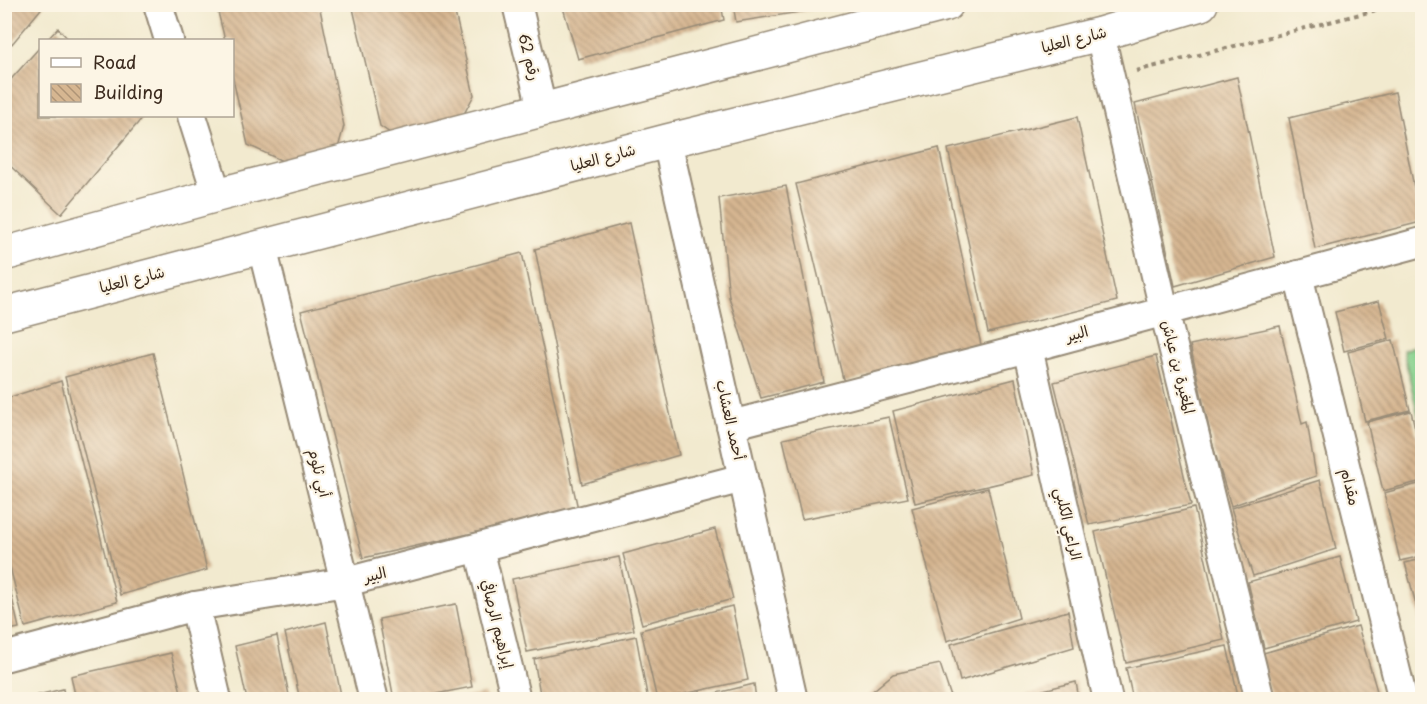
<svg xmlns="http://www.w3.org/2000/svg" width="1427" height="704" font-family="'Playpen Sans','Playpen Sans Arabic',sans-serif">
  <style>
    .park { fill: #87d18d; stroke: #617e56; stroke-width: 1.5 }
    .building { fill: url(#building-back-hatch) }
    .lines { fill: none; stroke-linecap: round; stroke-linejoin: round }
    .street-casing { stroke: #968a76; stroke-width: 32 }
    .primary-casing { stroke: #968a76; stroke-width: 36 }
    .path { stroke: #968a76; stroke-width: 4; stroke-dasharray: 4.5 4.5; stroke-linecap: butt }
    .street { stroke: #fff; stroke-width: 28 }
    .primary { stroke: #fff; stroke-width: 33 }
    .labels { text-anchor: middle; stroke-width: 4.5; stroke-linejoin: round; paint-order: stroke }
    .street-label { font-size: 15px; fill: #3b2a1e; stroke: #fcf5e5 }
  </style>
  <defs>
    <pattern id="building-back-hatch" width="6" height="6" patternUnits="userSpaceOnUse" patternTransform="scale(1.5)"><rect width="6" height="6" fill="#d6b691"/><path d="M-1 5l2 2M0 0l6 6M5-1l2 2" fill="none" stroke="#af9476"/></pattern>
  </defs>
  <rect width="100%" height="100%" fill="#fcf5e5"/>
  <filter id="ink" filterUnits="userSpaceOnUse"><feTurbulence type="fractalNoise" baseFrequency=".0167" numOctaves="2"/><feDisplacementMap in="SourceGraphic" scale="12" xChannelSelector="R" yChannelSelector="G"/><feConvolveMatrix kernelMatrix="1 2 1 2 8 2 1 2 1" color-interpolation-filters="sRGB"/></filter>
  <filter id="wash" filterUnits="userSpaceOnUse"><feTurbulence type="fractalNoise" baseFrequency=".008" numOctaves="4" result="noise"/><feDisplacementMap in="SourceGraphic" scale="24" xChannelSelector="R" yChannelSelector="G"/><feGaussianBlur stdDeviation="1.35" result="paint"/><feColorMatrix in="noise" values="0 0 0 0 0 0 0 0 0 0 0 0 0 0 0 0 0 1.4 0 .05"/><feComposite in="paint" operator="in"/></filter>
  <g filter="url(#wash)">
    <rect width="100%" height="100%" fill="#f2eacf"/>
    <path class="park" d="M1422 344V432L1403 350Z"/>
    <g id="blocks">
      <g class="building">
        <path d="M4 4H45L12 44 4 36Z"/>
        <path d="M216 4H319L344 126 337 152 293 166 248 145 232 75V40H225Z"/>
        <path d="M352 4H453L474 95 458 125 403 142 380 126Z"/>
        <path d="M562 4H721L724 20 578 59Z"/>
        <path d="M733 4H812L813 10 736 22Z"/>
        <path d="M58 28 69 40H47Z"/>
        <path d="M40 47V116H141L143 117 61 214 4 160V87Z"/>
        <path d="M1237 77 1275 257 1175 286 1135 104Z"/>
        <path d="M1395 92 1421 222 1315 249 1289 118Z"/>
        <path d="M1077 117 1117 301 988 333 948 149Z"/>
        <path d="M939 148 981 345 844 383 796 184Z"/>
        <path d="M786 186 824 382 761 398 729 297 719 198Z"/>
        <path d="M629 223 679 455 582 484 535 249Z"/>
        <path d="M522 253 578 509 363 558 301 311Z"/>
        <path d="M1379 301 1389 339 1344 351 1335 312Z"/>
        <path d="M1280 326 1302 424 1307 422 1316 476 1231 506 1213 446 1190 345Z"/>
        <path d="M1393 340 1410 410 1365 421 1348 352Z"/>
        <path d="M153 353 207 570 120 595 65 377Z"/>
        <path d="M1156 356 1191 505 1089 525 1054 382Z"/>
        <path d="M1015 379 1034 475 915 503 893 411Z"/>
        <path d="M61 381 117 602 25 627 4 543V399Z"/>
        <path d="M1411 411 1422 458V481L1383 491 1367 422Z"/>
        <path d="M889 417 908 498 802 519 783 439Z"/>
        <path d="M1320 480 1336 549 1253 576 1231 508Z"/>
        <path d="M1422 483V556L1400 561 1384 493Z"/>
        <path d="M988 488 1019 618 947 641 912 508Z"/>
        <path d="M1194 508 1224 640 1126 663 1095 532Z"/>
        <path d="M715 529 733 599 642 624 623 554Z"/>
        <path d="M619 557 634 630 527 652 512 579Z"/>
        <path d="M1340 557 1356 622 1264 648 1248 582Z"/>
        <path d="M1422 559V627L1405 563Z"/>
        <path d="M5 568 19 628 4 631V569Z"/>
        <path d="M456 604 472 687 405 700H394L379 619Z"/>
        <path d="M732 606 748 680 657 700 641 630Z"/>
        <path d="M1068 611 1074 647 960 681 951 644Z"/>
        <path d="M326 622 342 700H300L285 633Z"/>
        <path d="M1358 626 1377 691 1354 700H1272L1260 654Z"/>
        <path d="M277 636 290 700H247L235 646Z"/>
        <path d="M636 636 648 700H541L534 659Z"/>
        <path d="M1227 646 1239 700H1133L1126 668Z"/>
        <path d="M171 653 183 700H76L71 676Z"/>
        <path d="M940 664 952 700H862L893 674Z"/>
        <path d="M1076 682 1079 700H1007V699Z"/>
        <path d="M754 684 756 700H692V699Z"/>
        <path d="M63 689 65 700H21V699Z"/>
        <path d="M485 693 487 700H459L458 699Z"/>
      </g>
    </g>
  </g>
  <g filter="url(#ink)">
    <use href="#blocks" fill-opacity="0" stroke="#968a76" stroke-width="1.5"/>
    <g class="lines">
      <defs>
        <g id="street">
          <path d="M158 4 169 40"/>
          <path d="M517 4 542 109"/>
          <path d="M1100 34 1164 310 1260 700"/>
          <path d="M192 116 217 195"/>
          <path d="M667 141 793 700"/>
          <path d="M262 247 374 700"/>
          <path d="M1298 275 1403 700"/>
          <path d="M1028 348 1108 700"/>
          <path d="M731 425 1028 348 1422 242"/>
          <path d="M479 548 516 700"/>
          <path d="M195 606 217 700"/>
          <path d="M4 657 195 606 346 582 743 478"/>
        </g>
        <g id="primary">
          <path d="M4 254 217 195 947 4"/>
          <path d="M4 314 667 141 1100 34 1201 4"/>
        </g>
      </defs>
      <use href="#street" class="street-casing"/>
      <use href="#primary" class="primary-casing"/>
      <path class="path" d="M1136 71 1400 4"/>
      <use href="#street" class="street"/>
      <use href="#primary" class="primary"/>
    </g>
  </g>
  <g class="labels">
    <g class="street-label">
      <text transform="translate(1074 40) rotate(-14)" y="5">شارع العليا</text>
      <text transform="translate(529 57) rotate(76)" y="5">رقم 62</text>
      <text transform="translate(603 158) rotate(-15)" y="5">شارع العليا</text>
      <text transform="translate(132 280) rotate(-14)" y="5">شارع العليا</text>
      <text transform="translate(1077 334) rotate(-16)" y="5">البير</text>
      <text transform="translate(1178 367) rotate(76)" y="5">المغيرة بن عياش</text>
      <text transform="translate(730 420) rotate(77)" y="5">أحمد العشاب</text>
      <text transform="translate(319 473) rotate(76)" y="5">أبي ثلوم</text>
      <text transform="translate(1350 487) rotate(76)" y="5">مقدام</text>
      <text transform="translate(1068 524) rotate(77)" y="5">الراعي الكلبي</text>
      <text transform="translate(375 575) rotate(-14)" y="5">البير</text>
      <text transform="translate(497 624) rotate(76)" y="5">إبراهيم الرصافي</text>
    </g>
  </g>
  <rect width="1427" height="704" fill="none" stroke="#fcf5e5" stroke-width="24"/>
  <rect x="39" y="39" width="195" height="78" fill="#fcf5e5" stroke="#afa495" stroke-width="1.5"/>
  <rect x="51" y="58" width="30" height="9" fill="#ffffff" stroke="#afa495" stroke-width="1.5"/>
  <text x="93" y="69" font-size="18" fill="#3b2a1e">Road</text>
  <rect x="51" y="84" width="30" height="18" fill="url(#building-back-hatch)" stroke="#afa495" stroke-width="1.5"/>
  <text x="93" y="99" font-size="18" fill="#3b2a1e">Building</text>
</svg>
